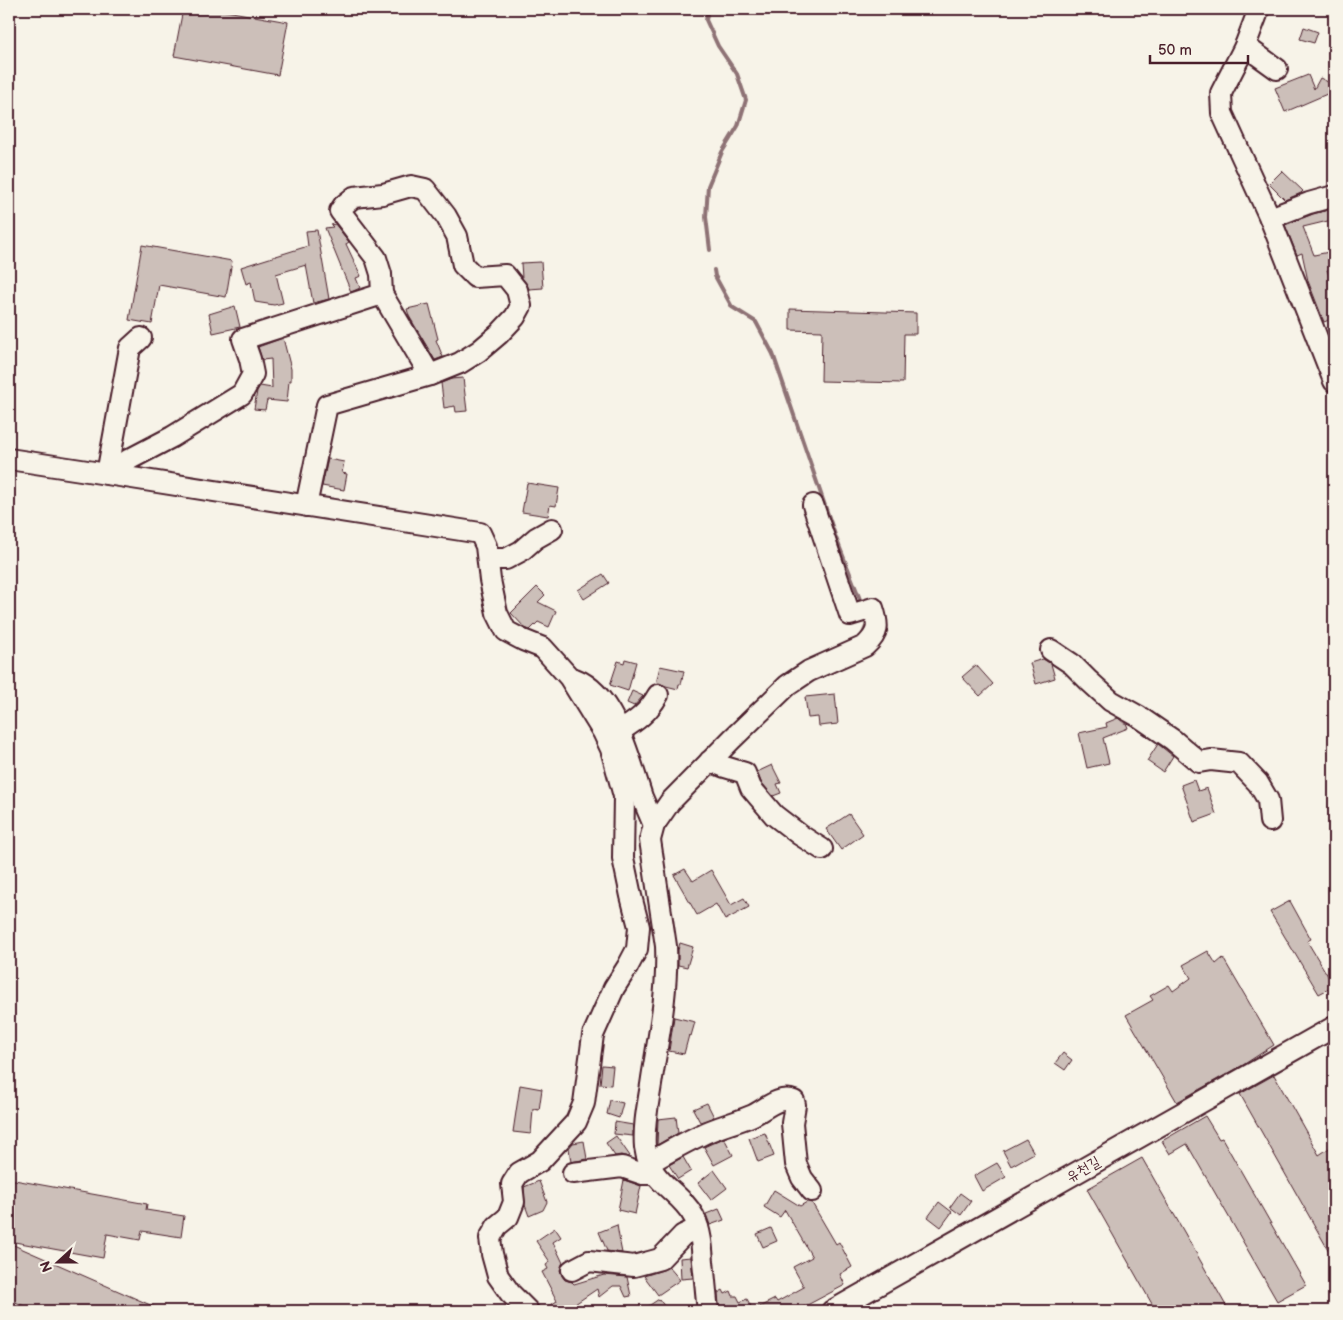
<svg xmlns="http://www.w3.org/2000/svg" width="1343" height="1320" font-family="'Balsamiq Sans','Poor Story',sans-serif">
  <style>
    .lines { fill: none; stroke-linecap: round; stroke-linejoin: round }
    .stream { stroke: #8e7275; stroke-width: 4 }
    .building { fill: #ccbfb9; stroke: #4a1f2b }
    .minor-casing { stroke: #4a1f2b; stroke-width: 24 }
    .minor { stroke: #f7f3e8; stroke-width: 20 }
    .labels { text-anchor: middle; stroke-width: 4; stroke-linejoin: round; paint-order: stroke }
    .street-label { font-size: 15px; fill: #4a1f2b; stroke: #f7f3e8 }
  </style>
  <rect width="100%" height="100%" fill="#f7f3e8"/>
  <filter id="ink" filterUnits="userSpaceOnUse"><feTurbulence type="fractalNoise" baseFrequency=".02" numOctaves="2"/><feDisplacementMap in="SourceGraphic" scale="10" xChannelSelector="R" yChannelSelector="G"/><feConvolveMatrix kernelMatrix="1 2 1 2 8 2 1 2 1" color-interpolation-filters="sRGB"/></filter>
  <g filter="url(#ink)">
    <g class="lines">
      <g class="stream">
        <path d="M708 9 706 20 718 46 737 74 746 100 738 126 722 152 708 186 706 217 710 250"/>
        <path d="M714 270 715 276 732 307 756 322 773 354 836 538 861 602"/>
        <path d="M862 636 868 622"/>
      </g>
    </g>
    <g class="building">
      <path d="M183 9H215L288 22 278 75 174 56Z"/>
      <path d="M1304 27 1318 32 1314 43 1300 39Z"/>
      <path d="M1308 75 1314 89 1320 78 1334 85V91L1285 112 1275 88Z"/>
      <path d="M1282 171 1303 191 1301 193 1285 200 1269 184Z"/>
      <path d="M1329 210 1332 220 1303 227 1314 255 1334 251V269L1327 270 1334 289V318L1324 322 1308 281 1302 253 1297 255 1285 225 1313 214Z"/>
      <path d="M335 224 349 242 346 244 361 276 356 278 360 288 351 292 325 228 333 227 331 225Z"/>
      <path d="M317 230 329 299 313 303 306 265 276 274 283 303 274 305 255 302 251 282 246 284 241 267 308 246 306 231Z"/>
      <path d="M142 245 232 261 226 297 159 285 152 324 129 320Z"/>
      <path d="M541 262 543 288 529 289 526 283 522 278 521 263Z"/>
      <path d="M429 304 438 339 436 340 443 357 435 360 409 316 407 309Z"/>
      <path d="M235 306 240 327 213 333 209 314Z"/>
      <path d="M790 309 916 313V334H904L903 383 821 381 822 331 790 330Z"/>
      <path d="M283 338 291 369V381H289L287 402 267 400 265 410 254 409 257 391 260 386 272 388 271 359 262 360 258 347Z"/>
      <path d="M463 378 467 411 456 412 455 406 444 408 441 383 451 379Z"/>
      <path d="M328 459 344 462 342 473 347 474 344 490 322 486Z"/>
      <path d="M527 483 559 488 556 506 550 505 548 516 522 512Z"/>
      <path d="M603 574 609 583 584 599 578 590Z"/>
      <path d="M537 587 545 595 538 602 556 611 549 627 538 622 530 630 525 628 511 613Z"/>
      <path d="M625 659 636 662 628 691 610 685 618 661 624 663Z"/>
      <path d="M1043 659 1051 664 1055 678 1036 684 1030 663Z"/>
      <path d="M976 665 993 684 980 696 962 677Z"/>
      <path d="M660 666 684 671 681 684H679L678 689 666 686 659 683 656 684Z"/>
      <path d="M632 691 643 696 634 706 627 703Z"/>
      <path d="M835 694 838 724 819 726 818 717 808 718 805 697Z"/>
      <path d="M1118 718 1124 723H1126L1128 728 1103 738 1109 763 1087 768 1079 733 1107 727 1106 723Z"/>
      <path d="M1158 744 1173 756 1163 772 1147 761Z"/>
      <path d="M772 765 781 783 777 784 781 793 773 796 761 782 757 772Z"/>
      <path d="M1194 780 1198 791 1207 788 1216 814 1194 822 1181 785Z"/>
      <path d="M849 814 863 834 841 850 826 829Z"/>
      <path d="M685 869 693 881 711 870 731 905 744 898 749 907 725 920 716 904 697 915 674 875Z"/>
      <path d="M1290 901 1311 939 1307 941 1334 986 1319 994 1270 912Z"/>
      <path d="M680 943 693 947 687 967 678 965V950Z"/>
      <path d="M1208 951 1216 964 1223 958 1274 1045 1243 1065 1177 1102 1126 1015 1153 1000 1150 996 1169 985 1173 991 1191 978 1183 965Z"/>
      <path d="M674 1017 695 1022 691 1036 689 1035 684 1054 669 1051Z"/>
      <path d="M1063 1053 1072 1060 1065 1070 1055 1063Z"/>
      <path d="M602 1065 613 1066 611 1085 600 1084Z"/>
      <path d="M1274 1075 1319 1155 1334 1145V1260L1240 1094Z"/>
      <path d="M520 1085 542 1089 539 1110 533 1109 531 1134 513 1132Z"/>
      <path d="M610 1100 623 1103 619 1118 607 1114Z"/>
      <path d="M707 1103 714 1117 700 1122 693 1109Z"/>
      <path d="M1205 1116 1219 1139 1222 1138 1306 1285 1277 1301 1187 1144 1170 1154 1162 1141Z"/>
      <path d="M676 1117 678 1133 657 1145 658 1119Z"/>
      <path d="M615 1122 633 1125V1136L614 1134Z"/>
      <path d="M765 1133 774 1156 758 1162 749 1138Z"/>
      <path d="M616 1136 630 1156 628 1157 621 1155 615 1156 606 1143Z"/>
      <path d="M724 1138 733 1155 714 1165 704 1147Z"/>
      <path d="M1026 1139 1034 1153 1011 1166 1003 1151Z"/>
      <path d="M584 1141 587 1159 571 1162 569 1148 573 1143Z"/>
      <path d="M683 1157 691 1171 678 1179 669 1165Z"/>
      <path d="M1142 1158 1229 1311H1156L1087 1189Z"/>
      <path d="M997 1163 1006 1177 982 1191 974 1176Z"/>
      <path d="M714 1170 727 1188 711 1200 698 1183Z"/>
      <path d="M9 1179 147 1204 146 1210 184 1216 181 1237 142 1231 140 1240 107 1234 103 1258 9 1241Z"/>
      <path d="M624 1180 641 1186 635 1214 618 1210Z"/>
      <path d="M539 1181 547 1202 543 1210 529 1216 525 1205 524 1187Z"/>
      <path d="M774 1190 800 1206 807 1202 812 1203 836 1244 839 1242 852 1267 840 1274 845 1285 796 1311H722L719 1305 718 1293 723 1290 725 1294 731 1291 733 1296H737L740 1302 747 1299 753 1310 775 1299 777 1302 804 1287 793 1267 812 1257 785 1210 780 1217 764 1207Z"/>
      <path d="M960 1193 971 1201 961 1215 950 1207Z"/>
      <path d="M939 1202 952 1212 941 1227 928 1217Z"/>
      <path d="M719 1209 724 1220 710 1225 706 1214Z"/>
      <path d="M617 1225 620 1243 622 1253 607 1251 599 1232Z"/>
      <path d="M555 1228 561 1237 553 1242 563 1263 560 1270 562 1276 565 1280 572 1282 574 1284 604 1275 627 1277 631 1296 626 1297 621 1286H613L599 1297 597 1289 572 1306 575 1311H541L557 1301 542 1272 548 1269 546 1265 550 1262 536 1241Z"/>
      <path d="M771 1228 777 1241 763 1247 757 1234Z"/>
      <path d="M9 1243 164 1311H35L9 1299Z"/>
      <path d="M691 1257 693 1278 681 1279 680 1258Z"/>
      <path d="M669 1267 680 1280 658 1295 644 1276 663 1270Z"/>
      <path d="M659 1299 668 1311H641Z"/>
    </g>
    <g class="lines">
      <defs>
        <g id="minor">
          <path d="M1259 9 1245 46 1221 93 1222 113 1270 218 1334 381"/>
          <path d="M1245 46 1277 69"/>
          <path d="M1270 218 1309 203 1334 196"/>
          <path d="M382 294 430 375"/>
          <path d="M9 459 107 474 130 348 141 338"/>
          <path d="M306 506 327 405 430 375 460 363 479 351 499 334 515 317 521 306 517 290 505 275 475 277 463 265 457 236 446 216 425 189 411 186 383 194 354 197 344 205 340 211 376 258 381 274 382 294 243 339 250 359 253 374 242 394 172 437 130 459 107 474 480 533 486 546 490 580 497 613 506 631 523 640 543 648 569 677 603 732 611 749 624 796 623 858 631 896 639 927 637 949 628 966 614 988 593 1035 584 1103 576 1122 540 1161 519 1173 512 1184 514 1202 508 1217 497 1226 490 1238 492 1254 498 1276 510 1293 528 1311"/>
          <path d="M488 559H506L521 551 536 538 552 529"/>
          <path d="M1051 650 1072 664 1089 681 1111 701 1138 716 1173 740 1199 762 1211 760 1239 763 1258 783 1268 800 1270 821"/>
          <path d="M575 679C615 694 630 761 642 797 646 806 650 816 654 825"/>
          <path d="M619 732C636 721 648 713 658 695"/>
          <path d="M710 761 725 767 745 773 751 788 774 815 800 835 822 849"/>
          <path d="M649 1163C666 1153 683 1143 701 1135 717 1127 735 1123 751 1116 765 1110 778 1095 794 1101L795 1105 792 1123 796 1164 802 1178 812 1191"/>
          <path d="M573 1173 622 1167 643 1174H654"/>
          <path d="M572 1270 589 1261 634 1266 660 1259 683 1235 698 1228"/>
          <path d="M708 1311C706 1295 705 1278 703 1262 702 1247 701 1231 694 1217 679 1189 650 1185 645 1147 643 1124 649 1100 652 1078 659 1034 668 991 666 946L650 840 654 825 670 802 732 739 788 685 809 671 865 646C879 633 879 626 873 608L850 615 813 505"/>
          <path d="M832 1311 1334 1027"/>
        </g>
      </defs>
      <use href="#minor" class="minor-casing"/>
      <use href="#minor" class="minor"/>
    </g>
  </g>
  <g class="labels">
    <g class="street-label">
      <text transform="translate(1083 1169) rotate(-30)" y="5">유천길</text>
    </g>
  </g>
  <rect width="1343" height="1320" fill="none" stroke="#f7f3e8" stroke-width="30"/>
  <rect x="15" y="15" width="1313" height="1290" fill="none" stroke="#4a1f2b" stroke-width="2" filter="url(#ink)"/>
  <g transform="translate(58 1262) rotate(249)" stroke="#f7f3e8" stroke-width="4" paint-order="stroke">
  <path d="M0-4L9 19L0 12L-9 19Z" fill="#4a1f2b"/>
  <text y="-8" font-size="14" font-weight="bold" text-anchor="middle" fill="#4a1f2b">N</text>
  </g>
  <path d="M1150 55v8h98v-8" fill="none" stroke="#4a1f2b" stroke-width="2.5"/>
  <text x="1158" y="55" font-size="15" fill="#4a1f2b" stroke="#f7f3e8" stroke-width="4" paint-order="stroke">50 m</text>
</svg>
